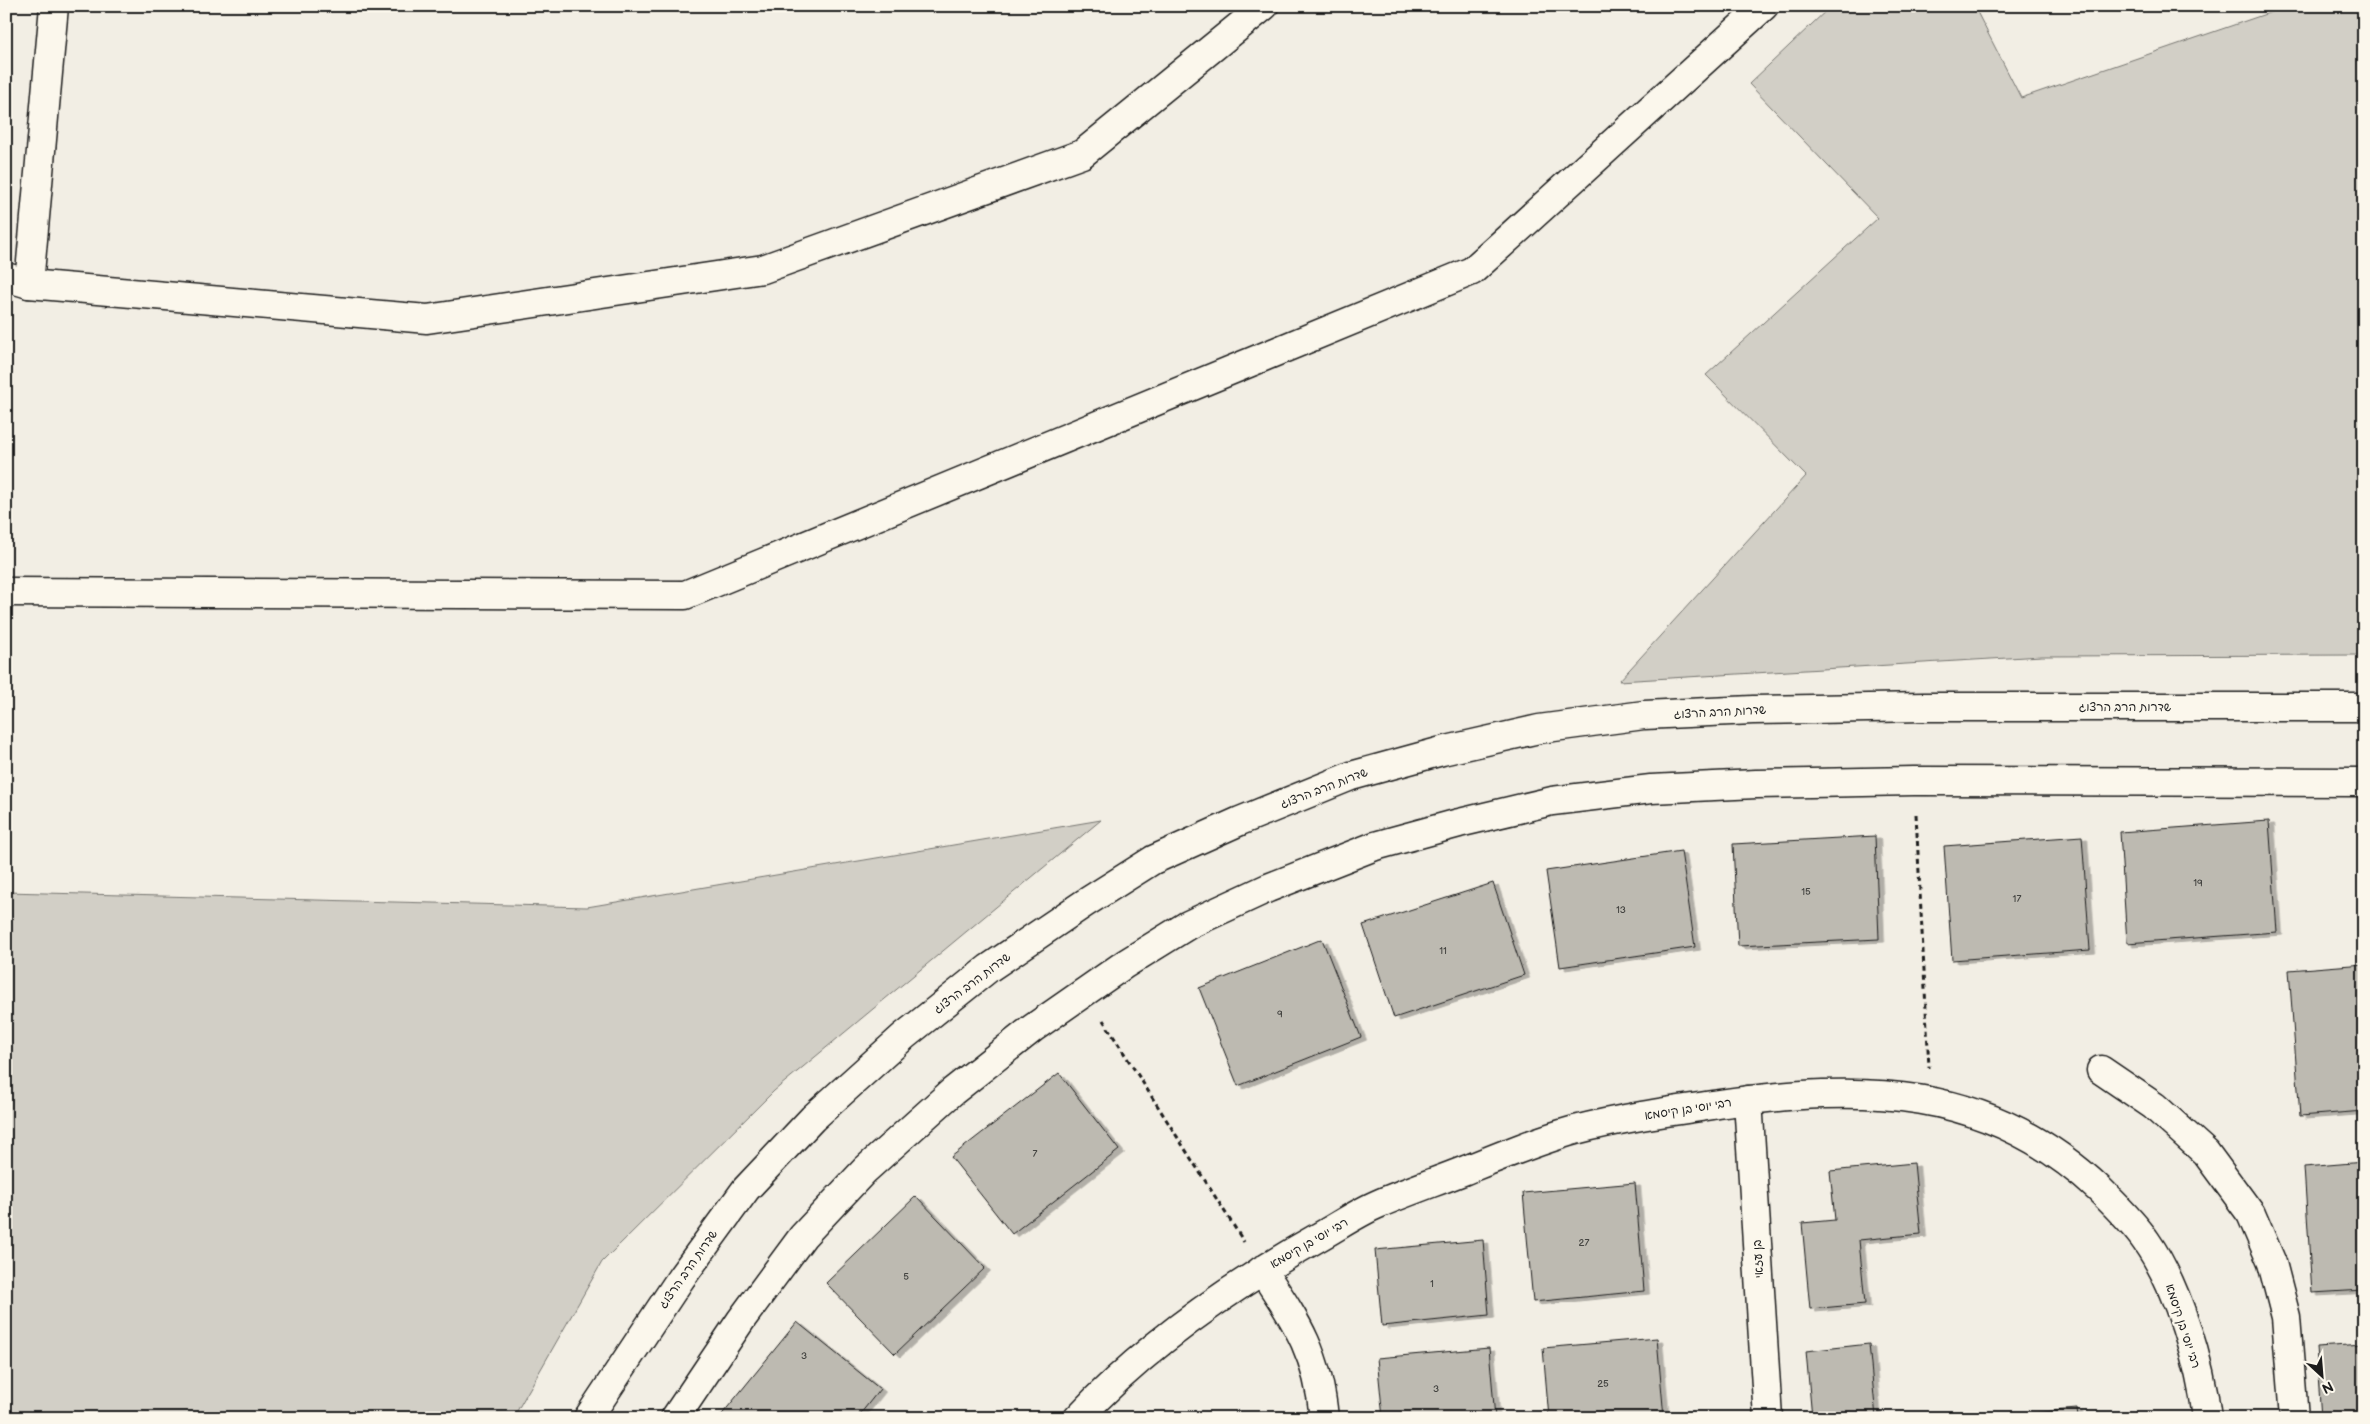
<svg xmlns="http://www.w3.org/2000/svg" width="2370" height="1424" font-family="'Balsamiq Sans','Playpen Sans Hebrew',sans-serif">
  <style>
    .green { fill: #d2cfc6; stroke: #777671 }
    .building { fill: #bdbab1; stroke: #1c1c1c; filter: url(#shadow) }
    .lines { fill: none; stroke-linecap: round; stroke-linejoin: round }
    .minor-casing { stroke: #1c1c1c; stroke-width: 31 }
    .major-casing { stroke: #1c1c1c; stroke-width: 31 }
    .path { stroke: #1c1c1c; stroke-width: 3; stroke-dasharray: 5 4; stroke-linecap: butt }
    .minor { stroke: #fbf7ec; stroke-width: 28 }
    .major { stroke: #fbf7ec; stroke-width: 28 }
    .labels { text-anchor: middle; stroke-width: 4.5; stroke-linejoin: round; paint-order: stroke }
    .number-label { font-size: 10px; fill: #444441 }
    .street-label { font-size: 12px; fill: #1c1c1c; stroke: #fbf7ec }
  </style>
  <defs>
    <filter id="shadow"><feDropShadow dx="5.5" dy="3" stdDeviation="0" flood-color="#0004"/></filter>
  </defs>
  <rect width="100%" height="100%" fill="#f2eee4"/>
  <filter id="ink" filterUnits="userSpaceOnUse"><feTurbulence type="fractalNoise" baseFrequency=".02" numOctaves="2"/><feDisplacementMap in="SourceGraphic" scale="10" xChannelSelector="R" yChannelSelector="G"/><feConvolveMatrix kernelMatrix="1 2 1 2 8 2 1 2 1" color-interpolation-filters="sRGB"/></filter>
  <g filter="url(#ink)">
    <g class="green">
      <path d="M1831 6H1974L2021 98 2289 6H2364V655L2042 656 1619 681 1806 476 1706 375 1878 218 1749 84Z"/>
      <path d="M1101 820 774 1091 602 1262 513 1418H6V892L587 907Z"/>
    </g>
    <g class="building">
      <path d="M2269 821 2277 932 2127 943 2120 832Z"/>
      <path d="M1875 836 1879 939 1738 946 1733 844Z"/>
      <path d="M2082 836 2090 950 1952 960 1944 846Z"/>
      <path d="M1681 851 1695 947 1560 967 1546 871Z"/>
      <path d="M1493 883 1524 975 1394 1018 1363 925Z"/>
      <path d="M1322 939 1361 1037 1238 1086 1199 988Z"/>
      <path d="M2364 964V1111L2300 1116 2289 970Z"/>
      <path d="M1059 1073 1119 1150 1012 1234 951 1157Z"/>
      <path d="M2364 1162V1290L2312 1293 2304 1167Z"/>
      <path d="M1914 1163 1921 1234 1859 1240 1865 1304 1810 1309 1802 1223 1835 1220 1830 1171Z"/>
      <path d="M1635 1183 1644 1291 1533 1302 1523 1193Z"/>
      <path d="M916 1196 985 1268 895 1354 826 1283Z"/>
      <path d="M1483 1240 1489 1315 1382 1326 1375 1250Z"/>
      <path d="M797 1322 880 1389 857 1418H719Z"/>
      <path d="M1657 1338 1664 1418H1549L1543 1348Z"/>
      <path d="M1869 1344 1876 1418H1812L1806 1351Z"/>
      <path d="M2364 1344V1418H2321L2316 1347Z"/>
      <path d="M1489 1348 1495 1418H1383L1377 1358Z"/>
      <path d="M2077 1409 2078 1418H2021L2020 1414Z"/>
    </g>
    <g class="lines">
      <defs>
        <g id="minor">
          <path d="M6 277 29 284 427 319 763 269 1082 154 1264 6"/>
          <path d="M29 284 54 6"/>
          <path d="M6 592 685 595 1472 271 1764 6"/>
          <path d="M2101 1070 2154 1106 2206 1153 2251 1214 2272 1263 2286 1317 2294 1418"/>
          <path d="M1748 1100 1768 1418"/>
          <path d="M1262 1270C1297 1323 1318 1353 1324 1418"/>
          <path d="M1078 1418C1146 1345 1230 1287 1317 1238 1337 1227 1357 1213 1378 1204 1406 1192 1435 1182 1463 1171 1500 1156 1536 1141 1575 1130 1621 1118 1671 1111 1719 1104 1861 1084 1988 1084 2099 1189 2115 1205 2133 1222 2146 1241 2177 1285 2201 1364 2207 1418"/>
        </g>
        <g id="major">
          <path d="M588 1418 681 1278 746 1189 813 1118 904 1036 989 968 1085 903 1153 860 1240 821 1351 776 1442 751 1539 729 1644 715 1753 710 1924 707H2364"/>
          <path d="M675 1418 741 1320 803 1236 865 1170 952 1092 1033 1028 1125 964 1188 925 1268 888 1375 846 1459 823 1552 801 1651 789 1756 784 1914 781 2364 782"/>
        </g>
      </defs>
      <use href="#minor" class="minor-casing"/>
      <use href="#major" class="major-casing"/>
      <g class="path">
        <path d="M1916 814 1929 1068"/>
        <path d="M1103 1020 1244 1242"/>
      </g>
      <use href="#minor" class="minor"/>
      <use href="#major" class="major"/>
    </g>
  </g>
  <g class="labels">
    <g class="number-label">
      <text x="2198" y="886">19</text>
      <text x="1806" y="895">15</text>
      <text x="2017" y="902">17</text>
      <text x="1621" y="913">13</text>
      <text x="1443" y="954">11</text>
      <text x="1280" y="1017">9</text>
      <text x="1035" y="1157">7</text>
      <text x="1584" y="1246">27</text>
      <text x="906" y="1280">5</text>
      <text x="1432" y="1287">1</text>
      <text x="804" y="1359">3</text>
      <text x="1603" y="1387">25</text>
      <text x="1436" y="1392">3</text>
    </g>
    <g class="street-label">
      <text x="2125" y="711">שדרות הרב הרצוג</text>
      <text transform="translate(1720 712) rotate(-3)" y="4">שדרות הרב הרצוג</text>
      <text transform="translate(1324 788) rotate(-21)" y="4">שדרות הרב הרצוג</text>
      <text transform="translate(972 983) rotate(-37)" y="4">שדרות הרב הרצוג</text>
      <text transform="translate(1688 1109) rotate(-9)" y="4">רבי יוסי בן קיסמא</text>
      <text transform="translate(1309 1243) rotate(-30)" y="4">רבי יוסי בן קיסמא</text>
      <text transform="translate(1758 1259) rotate(-94)" y="4">בן עזאי</text>
      <text transform="translate(688 1269) rotate(-55)" y="4">שדרות הרב הרצוג</text>
      <text transform="translate(2183 1326) rotate(72)" y="4">רבי יוסי בן קיסמא</text>
    </g>
  </g>
  <rect width="2370" height="1424" fill="none" stroke="#fbf7ec" stroke-width="25"/>
  <rect x="12" y="12" width="2345" height="1399" fill="none" stroke="#1c1c1c" stroke-width="2" filter="url(#ink)"/>
  <g transform="translate(2322 1376) rotate(154)" stroke="#fbf7ec" stroke-width="4" paint-order="stroke">
  <path d="M0-4L9 19L0 12L-9 19Z" fill="#1c1c1c"/>
  <text y="-8" font-size="14" font-weight="bold" text-anchor="middle" fill="#1c1c1c">N</text>
  </g>
</svg>
